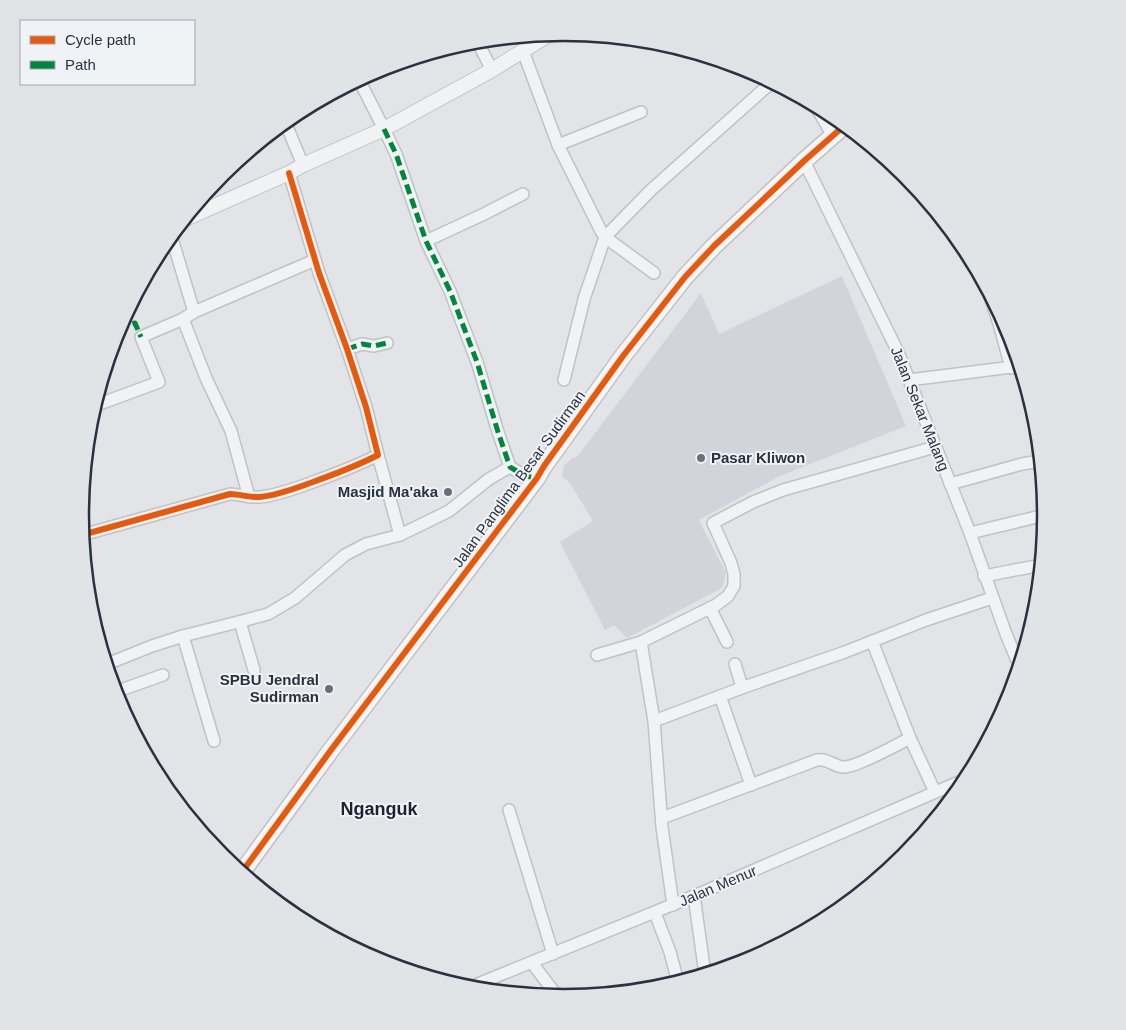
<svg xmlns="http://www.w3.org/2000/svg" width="1126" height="1030" font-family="Helvetica,sans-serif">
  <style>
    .built { fill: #d1d4da }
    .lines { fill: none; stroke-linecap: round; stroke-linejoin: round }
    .minor-casing { stroke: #c0c2c5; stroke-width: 14 }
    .tertiary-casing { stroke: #c0c2c5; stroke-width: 16 }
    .secondary-casing { stroke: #c0c2c5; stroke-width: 19 }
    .minor { stroke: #f1f2f4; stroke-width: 11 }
    .tertiary { stroke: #f1f2f4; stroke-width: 14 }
    .secondary { stroke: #f6f6f6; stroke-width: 16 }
    .quiet { stroke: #00873e; stroke-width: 5; stroke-dasharray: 10 5; stroke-linecap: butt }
    .cycleway-casing { stroke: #f0f3f6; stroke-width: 9 }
    .cycleway { stroke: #e8590c; stroke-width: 6 }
    .poi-dot { fill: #6a707a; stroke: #f0f3f6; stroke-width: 2 }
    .labels { text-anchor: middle; stroke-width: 4; stroke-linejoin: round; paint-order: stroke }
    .street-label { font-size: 15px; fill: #2a323f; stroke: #f0f3f6 }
    .poi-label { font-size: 15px; font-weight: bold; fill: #2a323f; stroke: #f0f3f6; text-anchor: end }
    .quarter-label { font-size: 18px; font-weight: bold; fill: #1c2330; stroke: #f0f3f6 }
    .rim { fill: none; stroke: #2a323f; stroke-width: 2.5 }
  </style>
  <rect width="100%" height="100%" fill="#e2e4e7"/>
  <path class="built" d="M842 276 906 426 778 477 699 520 726 573 722 588 627 638 614 625 605 630 560 542 593 521 570 483 562 476 564 466 572 458 577 457 701 293 719 334Z"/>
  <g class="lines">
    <defs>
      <g id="minor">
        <path d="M477 41 492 70"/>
        <path d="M523 51 558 145 601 231 605 237 654 273"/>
        <path d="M359 80 384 129 396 154 426 241 450 291 477 362 498 432 510 467 525 476 537 478"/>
        <path d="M815 105 833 136"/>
        <path d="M285 122 303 165"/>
        <path d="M558 145 641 112"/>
        <path d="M804 161 898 352 970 533 1006 634 1019 665"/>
        <path d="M171 235 194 312"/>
        <path d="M426 241 484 214 523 194"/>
        <path d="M990 296 1000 327 1011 368"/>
        <path d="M347 349 362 344 374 346 387 343"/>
        <path d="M564 380 584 299 605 237 651 190 772 82"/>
        <path d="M909 380 1020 366"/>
        <path d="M94 406 159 382 141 337 183 319"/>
        <path d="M378 455 400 535"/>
        <path d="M950 484 1022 464 1040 461"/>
        <path d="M249 497 231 431 206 378 183 319 194 312 315 260"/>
        <path d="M970 533 1045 515"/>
        <path d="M82 535 230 494C240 494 250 498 260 497 279 495 296 488 313 482 335 474 357 466 378 455L366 407 347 349 319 273 289 173"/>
        <path d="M984 576 1041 565"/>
        <path d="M710 608 727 642"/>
        <path d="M240 622 254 670"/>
        <path d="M183 636 214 741"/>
        <path d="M872 641 910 738 935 792"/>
        <path d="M641 642 716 605 728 596 734 586V574L731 563 713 523 753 502 783 490 935 447"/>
        <path d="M597 655 641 642 654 721 662 827 673 905"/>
        <path d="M107 664 152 646 183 636 242 621 268 614 295 598 345 555 366 544 400 535 449 511 489 479 510 467"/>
        <path d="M735 664 742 687"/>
        <path d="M115 692 163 675"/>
        <path d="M720 696 751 785"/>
        <path d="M654 721 747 686 845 652 926 620 992 598"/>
        <path d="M509 810 553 954"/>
        <path d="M662 818 817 760C828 758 834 767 844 767 856 767 897 745 910 738"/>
        <path d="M694 896 705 974"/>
        <path d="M655 913 670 952 678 982"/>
        <path d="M532 963 558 997"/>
        <path d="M468 988 694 896 966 779"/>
      </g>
      <path id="tertiary" d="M185 219 289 173 303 165 384 129 492 70 550 34"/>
      <path id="secondary" d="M242 872 331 750 537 478 544 466 623 356 685 277 714 246 804 161 845 125"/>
    </defs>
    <use href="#minor" class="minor-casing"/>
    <use href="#tertiary" class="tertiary-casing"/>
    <use href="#secondary" class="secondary-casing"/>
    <use href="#minor" class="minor"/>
    <use href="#tertiary" class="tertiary"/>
    <use href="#secondary" class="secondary"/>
    <g class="quiet">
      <path d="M384 129 396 154 426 241 450 291 477 362 498 432 510 467 525 476 537 478"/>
      <path d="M118 328 135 323 141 337"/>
      <path d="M347 349 362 344 374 346 387 343"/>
    </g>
    <defs>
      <g id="cycleway">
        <path d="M82 535 230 494C240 494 250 498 260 497 279 495 296 488 313 482 335 474 357 466 378 455L366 407 347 349 319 273 289 173"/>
        <path d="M242 872 331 750 537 478 544 466 623 356 685 277 714 246 804 161 845 125"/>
      </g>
    </defs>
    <use href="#cycleway" class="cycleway-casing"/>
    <use href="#cycleway" class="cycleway"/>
  </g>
  <g class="poi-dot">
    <circle cx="701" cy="458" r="5"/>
    <circle cx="448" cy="492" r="5"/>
    <circle cx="329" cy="689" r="5"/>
  </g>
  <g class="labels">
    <g class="street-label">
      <text transform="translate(920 409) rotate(68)" y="5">Jalan Sekar Malang</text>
      <text transform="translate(519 479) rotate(-54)" y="5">Jalan Panglima Besar Sudirman</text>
      <text transform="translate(718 886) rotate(-23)" y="5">Jalan Menur</text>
    </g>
    <g class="poi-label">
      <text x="711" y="463" text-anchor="start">Pasar Kliwon</text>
      <text x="438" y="497">Masjid Ma'aka</text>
      <text x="319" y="685">SPBU Jendral<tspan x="319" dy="17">Sudirman</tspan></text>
    </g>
    <g class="quarter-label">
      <text x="379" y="815">Nganguk</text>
    </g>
  </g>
  <path d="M0 0H1126V1030H0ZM89 515a474 474 0 1 1 948 0a474 474 0 1 1-948 0Z" fill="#e0e4e7" fill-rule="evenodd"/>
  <path class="rim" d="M89 515a474 474 0 1 1 948 0a474 474 0 1 1-948 0Z"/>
  <rect x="20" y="20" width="175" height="65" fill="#f0f3f6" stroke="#a1a6ad"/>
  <rect x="30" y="36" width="25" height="8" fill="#e8590c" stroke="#a1a6ad"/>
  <text x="65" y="45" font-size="15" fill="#2a323f">Cycle path</text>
  <rect x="30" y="61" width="25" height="8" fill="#00873e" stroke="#a1a6ad"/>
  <text x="65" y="70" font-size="15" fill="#2a323f">Path</text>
</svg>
